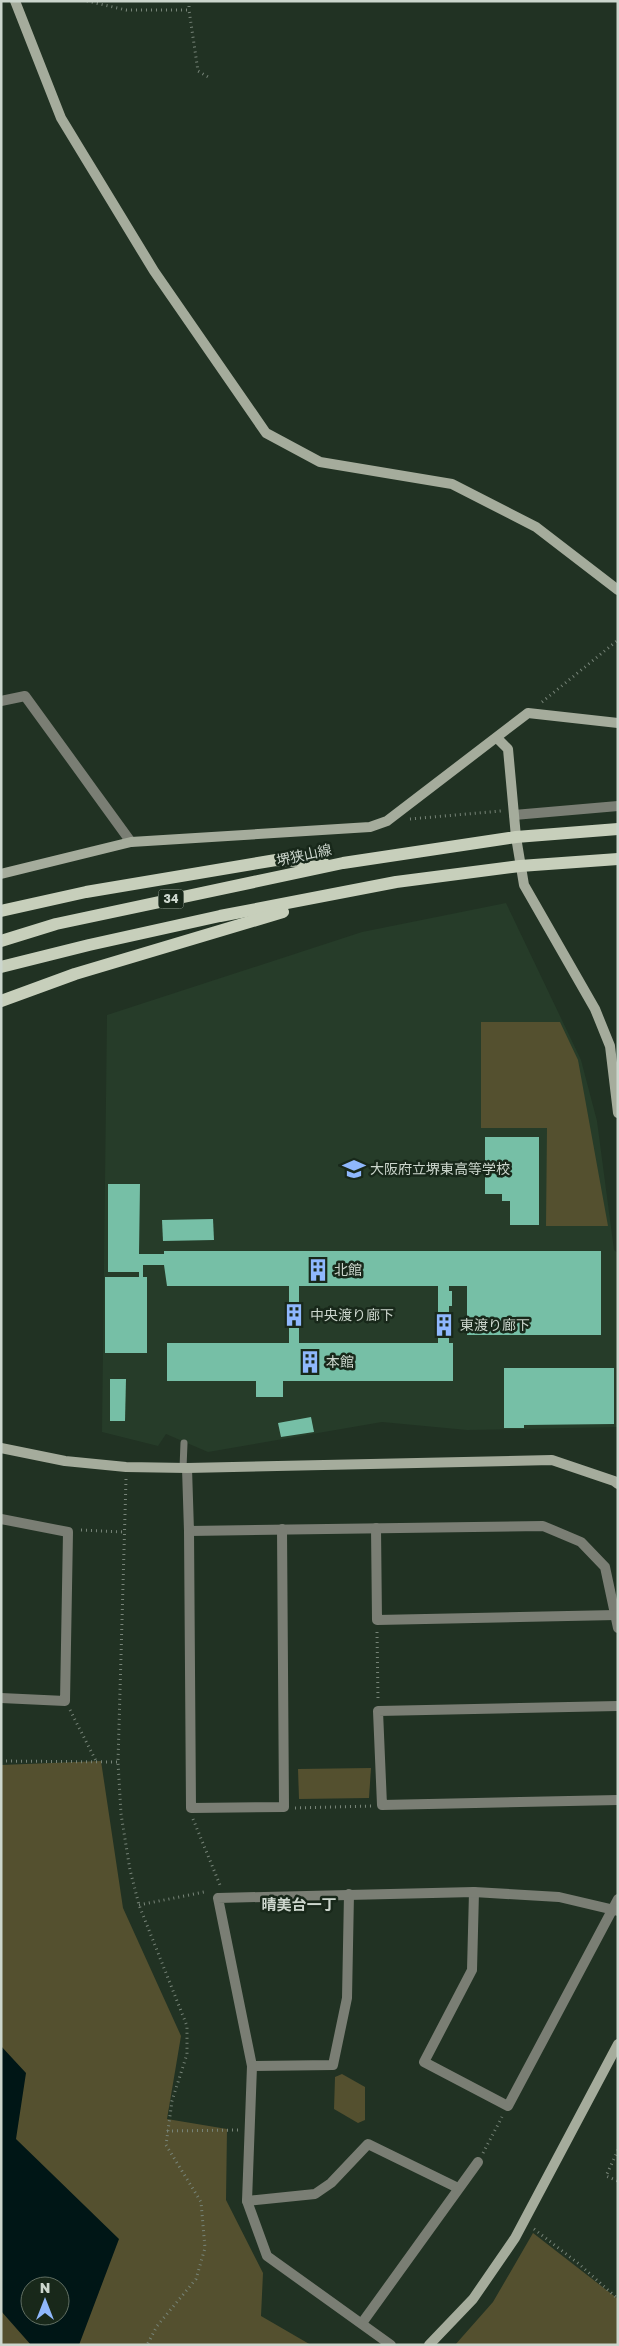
<svg xmlns="http://www.w3.org/2000/svg" width="619" height="2346" font-family="'Golos Text','Noto Sans JP',sans-serif">
  <style>
    .built { fill: #263c29 }
    .green { fill: #54502f; fill-rule: evenodd }
    .water { fill: #001616; fill-rule: evenodd }
    .building { fill: #76bfa6; fill-rule: evenodd }
    .lines { fill: none; stroke-linecap: round; stroke-linejoin: round }
    .path { stroke: #778478; stroke-width: 3; stroke-dasharray: 1 4; stroke-linecap: butt }
    .lane { stroke: #7a7e74; stroke-width: 7 }
    .street { stroke: #7a7e74; stroke-width: 10 }
    .secondary { stroke: #a5ac9c; stroke-width: 10 }
    .primary { stroke: #c7cfbb; stroke-width: 12 }
    .labels { text-anchor: middle; stroke-width: 5; stroke-linejoin: round; paint-order: stroke }
    .shield { fill: #18281a; stroke: #96a297; stroke-width: 1 }
    .shield-label { font-size: 12px; font-weight: bold; fill: #ccd6cd }
    .street-label { font-size: 14px; fill: #ccd6cd; stroke: #18281a }
    .poi-label { font-size: 14px; fill: #ccd6cd; stroke: #18281a; text-anchor: start }
    .neighbourhood-label { font-size: 15px; font-weight: bold; fill: #ccd6cd; stroke: #18281a }
  </style>
  <rect width="100%" height="100%" fill="#213223"/>
  <path class="built" d="M506 903 581 1060 597 1121 614 1250 618 1253V1427L467 1430 382 1422 208 1452 166 1434 158 1446 102 1432 107 1015 362 932Z"/>
  <g class="green">
    <path d="M481 1022H560L578 1060 608 1226H546L547 1128H481Z"/>
    <path d="M101 1761 123 1908 181 2036 167 2119 227 2129 226 2200 263 2273 261 2316 311 2345H1V1765ZM30 2286H60V2316H30Z"/>
    <path d="M371 1768 369 1798 299 1799 298 1769Z"/>
    <path d="M342 2074 365 2087V2120L358 2123 334 2109 335 2077Z"/>
    <path d="M533 2233 618 2299V2345H455L493 2302Z"/>
  </g>
  <path class="water" d="M1 2046 26 2073 16 2139 119 2239 79 2345H31L1 2311ZM30 2286H60V2316H30Z"/>
  <g class="building">
    <path d="M485 1137H539V1225H510V1201H502V1194H485Z"/>
    <path d="M108 1184H140L139 1254H164V1251H601V1335H467V1286H449V1291H452V1306H449V1343H453V1381H283V1397H256V1381H167V1343H289V1286H167L164 1265H143V1277H147V1353H105V1277H139V1272H108ZM299 1286H438V1343H299Z"/>
    <path d="M213 1219 214 1240 163 1241 162 1220Z"/>
    <path d="M504 1368H614V1424L524 1425V1428H504Z"/>
    <path d="M110 1379H126L125 1421H110Z"/>
    <path d="M311 1417 314 1432 281 1437 278 1423Z"/>
  </g>
  <g class="lines">
    <g class="path">
      <path d="M87 1 126 10H189L198 71 210 78"/>
      <path d="M189 1V10"/>
      <path d="M542 702 618 640"/>
      <path d="M410 819 501 811"/>
      <path d="M126 1479 118 1762 121 1814 130 1870 139 1905 187 2026V2054L172 2101 166 2145 201 2202 205 2248 196 2279 157 2326 147 2345"/>
      <path d="M81 1530 124 1532"/>
      <path d="M377 1632 378 1700"/>
      <path d="M70 1710 97 1763"/>
      <path d="M1 1761 118 1762"/>
      <path d="M295 1808 371 1806"/>
      <path d="M193 1819 220 1885"/>
      <path d="M139 1905 204 1892 207 1893"/>
      <path d="M167 2131 239 2130"/>
      <path d="M618 2150 606 2176 618 2181"/>
      <path d="M483 2153 502 2117"/>
      <path d="M534 2229 579 2264 618 2299"/>
    </g>
    <path class="lane" d="M183 1468 184 1443"/>
    <g class="street">
      <path d="M1 701 25 696 131 842"/>
      <path d="M514 815 618 806"/>
      <path d="M187 1468 189 1531 543 1526 581 1542 605 1567 618 1628"/>
      <path d="M1 1519 68 1532 65 1701 1 1698"/>
      <path d="M376 1528 377 1620 616 1615"/>
      <path d="M189 1531 191 1808 284 1807 282 1529"/>
      <path d="M618 1706 378 1711 382 1805 618 1800"/>
      <path d="M474 1892 472 1970 424 2062 508 2106 618 1899"/>
      <path d="M252 2066 333 2065 347 1998 349 1894"/>
      <path d="M247 2201 315 2194 331 2183 368 2144 458 2188"/>
      <path d="M362 2323 478 2162"/>
      <path d="M391 2345 267 2256 247 2201 252 2066 218 1898 474 1892 559 1897 618 1911"/>
    </g>
    <g class="secondary">
      <path d="M15 1 61 118 154 271 266 433 320 462 452 484 536 527 618 590"/>
      <path d="M497 738 508 749 516 837 524 885 595 1009 610 1046 618 1113"/>
      <path d="M1 874 131 842 370 827 387 821 528 713 618 723"/>
      <path d="M1 1448 65 1461 126 1467 187 1468 552 1460 614 1481 618 1484"/>
      <path d="M429 2345 473 2299 515 2238 618 2044"/>
    </g>
    <g class="primary">
      <path d="M1 911 86 892 276 860 323 862"/>
      <path d="M1 941 56 924 343 863 516 837 618 829"/>
      <path d="M1 967 89 945 220 916 396 882 520 866 618 859"/>
      <path d="M1 1001 75 974 283 912"/>
    </g>
  </g>
  <defs>
    <symbol id="school-bare" viewBox="-9 -9 18 18"><path d="M0-5L7-2L0 1L-7-2ZM-4 1L0 2.5L4 1V4Q0 6-4 4Z" fill="#8fb8fd" stroke="#18281a" stroke-width="2.5" paint-order="stroke"/></symbol>
    <symbol id="building-bare" viewBox="-9 -9 18 18"><path d="M-4-6H4V6H1V3H-1V6H-4ZM-2.5-4.3h1.7v1.8h-1.7ZM.8-4.3h1.7v1.8H.8ZM-2.5-1h1.7V.8h-1.7ZM.8-1h1.7V.8H.8Z" fill="#8fb8fd" stroke="#18281a" stroke-width="2.5" paint-order="stroke"/></symbol>
  </defs>
  <g fill-rule="evenodd">
    <use href="#school-bare" x="338" y="1153" width="32" height="32"/>
    <use href="#building-bare" x="302" y="1254" width="32" height="32"/>
    <use href="#building-bare" x="278" y="1299" width="32" height="32"/>
    <use href="#building-bare" x="428" y="1309" width="32" height="32"/>
    <use href="#building-bare" x="294" y="1346" width="32" height="32"/>
  </g>
  <g class="labels">
    <rect class="shield" x="158.5" y="889.5" width="25" height="19" rx="4"/>
    <g class="shield-label">
      <text x="171" y="903">34</text>
    </g>
    <g class="street-label">
      <text transform="translate(304 855) rotate(-12)" y="5">堺狭山線</text>
    </g>
    <g class="poi-label">
      <text x="370" y="1174">大阪府立堺東高等学校</text>
      <text x="334" y="1275">北館</text>
      <text x="310" y="1320">中央渡り廊下</text>
      <text x="460" y="1330">東渡り廊下</text>
      <text x="326" y="1367">本館</text>
    </g>
    <g class="neighbourhood-label">
      <text x="299" y="1910">晴美台一丁</text>
    </g>
  </g>
  <rect width="619" height="2346" fill="none" stroke="#ccd6cd" stroke-width="5"/>
  <g transform="translate(45 2301)"><circle r="24" fill="#18281a" stroke="#606e62"/>
  <path d="M0-4L9 19L0 12L-9 19Z" fill="#8fb8fd"/>
  <text y="-8" font-size="14" font-weight="bold" text-anchor="middle" fill="#ccd6cd">N</text>
  </g>
</svg>
